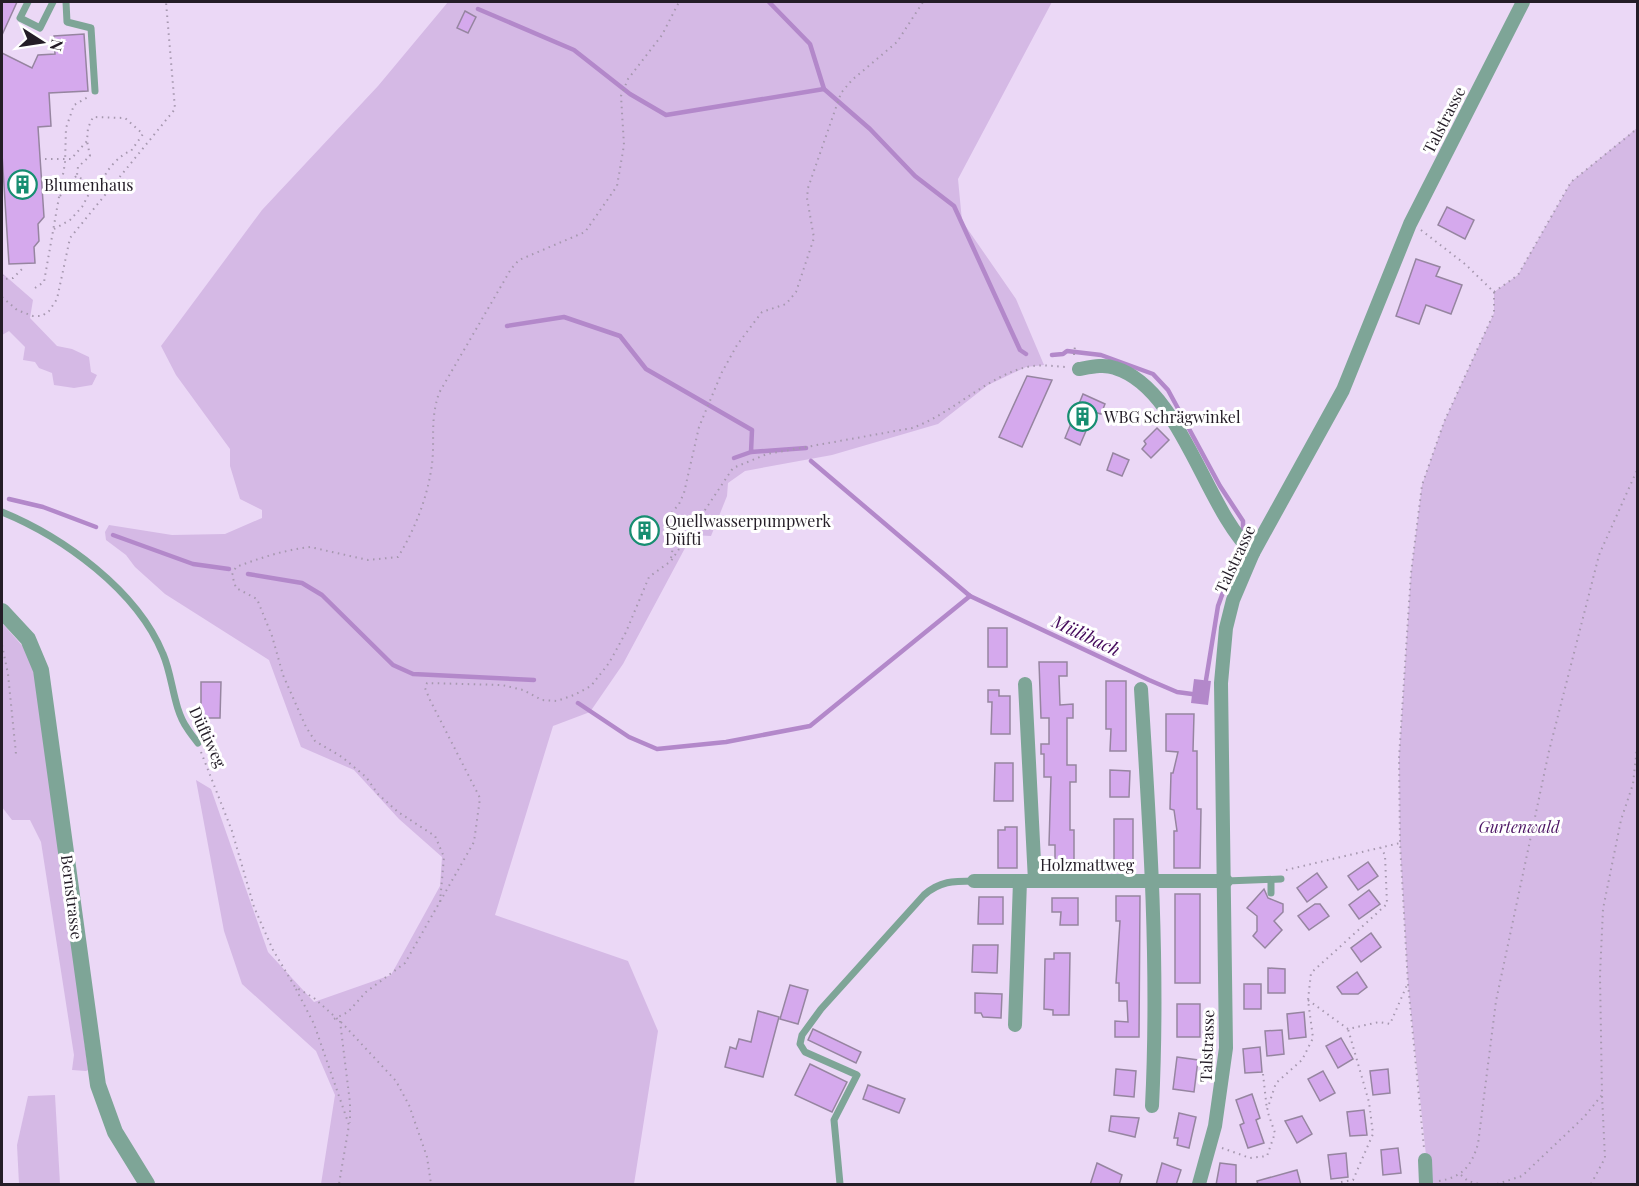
<svg xmlns="http://www.w3.org/2000/svg" width="1639" height="1186" font-family="'Playfair Display',serif">
  <style>
    .green { fill: #d5b9e5 }
    .water { fill: #b388ca }
    .lines { fill: none; stroke-linecap: round; stroke-linejoin: round }
    .stream { stroke: #b388ca; stroke-width: 4.5 }
    .building { fill: #d5a9ed; stroke: #9685a0; stroke-width: 1.5 }
    .path { stroke: #a698af; stroke-width: 2; stroke-dasharray: 1.5 4.5; stroke-linecap: butt }
    .service { stroke: #7ea597; stroke-width: 7 }
    .minor { stroke: #7ea597; stroke-width: 14 }
    .tertiary { stroke: #7ea597; stroke-width: 16 }
    .labels { text-anchor: middle; stroke-width: 6; stroke-linejoin: round; paint-order: stroke }
    .street-label { font-size: 16px; fill: #241d27; stroke: #fff }
    .poi-label { font-size: 16px; fill: #241d27; stroke: #fff; text-anchor: start }
    .park-label { font-size: 16px; font-style: italic; fill: #4b1363; stroke: #fff }
    .water-label { font-size: 18px; font-style: italic; fill: #44095b; stroke: #fff }
  </style>
  <rect width="100%" height="100%" fill="#ebd8f6"/>
  <g class="green">
    <path d="M448 2H1052L958 179 962 221 1016 299 1044 365 1026 367 988 385 938 424 832 455 745 471 728 483 727 496 711 536 692 535 623 664 590 712 553 726 495 915 628 961 658 1031 634 1184H321L335 1095 316 1051 242 984 224 931 196 780 211 789 268 952 314 1002 391 975 440 886 442 857 399 819 354 770 301 747 269 660 165 594 135 567 126 555 106 540 105 532 109 525 172 535 225 534 262 518V510L240 499 230 466V449L176 375 161 346 262 210 378 86Z"/>
    <path d="M1637 128V1184H1429L1408 984 1400 843 1399 758 1411 573 1422 485 1444 422 1494 313V292L1518 275 1571 182Z"/>
    <path d="M2 273 33 300 30 318 57 346 72 349 89 357 91 372 97 375 92 385 74 388 54 385 52 373 39 368 35 362 23 360 25 347 9 331 2 335Z"/>
    <path d="M2 623 26 650 39 685 88 1070 86 1071 72 1070 74 1055 41 842 30 820H12L2 807Z"/>
    <path d="M55 1095 60 1184H19L17 1145 28 1096Z"/>
  </g>
  <path class="water" d="M1194 679 1211 681 1208 705 1191 703Z"/>
  <g class="lines">
    <g class="stream">
      <path d="M769 2 810 44 824 89 870 129 915 176 954 206 1020 350 1026 354"/>
      <path d="M478 9 574 50 630 94 666 115 824 89"/>
      <path d="M507 326 564 317 620 336 646 369 752 430 751 452 806 448"/>
      <path d="M1052 355 1063 354 1067 351 1101 355 1153 374 1168 390 1220 486 1243 521V535"/>
      <path d="M734 458 751 452"/>
      <path d="M811 461 970 596 1149 680 1177 692 1192 694"/>
      <path d="M9 499 43 507 96 527"/>
      <path d="M113 535 193 564 229 569"/>
      <path d="M248 574 302 583 322 595 393 665 413 674 534 680"/>
      <path d="M1206 680 1218 606 1241 543"/>
      <path d="M578 703 629 737 657 749 726 742 810 726 970 596"/>
    </g>
  </g>
  <g class="building">
    <path d="M2 2H17L2 35Z"/>
    <path d="M465 11 476 17 468 33 457 28Z"/>
    <path d="M84 34 88 91 49 93 51 126 38 127 44 217 38 224 39 241 34 247 35 263 9 264 2 154V53L32 68 38 55 55 54 54 36Z"/>
    <path d="M1447 207 1474 220 1465 239 1438 225Z"/>
    <path d="M1416 259 1440 267 1436 276 1462 285 1451 314 1426 305 1419 324 1396 316Z"/>
    <path d="M1027 376 1052 380 1022 447 999 437Z"/>
    <path d="M1083 394 1105 404 1101 414 1094 412 1080 445 1065 438Z"/>
    <path d="M1157 428 1169 440 1151 458 1142 449 1146 444 1144 441Z"/>
    <path d="M1113 453 1129 460 1122 476 1107 470Z"/>
    <rect x="988" y="628" width="19" height="39"/>
    <path d="M1039 662H1067V676H1059L1060 705 1073 704V718H1067V765H1076V782H1070V830H1074V868H1055V845H1049L1051 777H1044V754H1041V744H1049V718H1041Z"/>
    <path d="M1106 681H1126V751H1110L1111 729H1106Z"/>
    <path d="M201 682H221L220 718H201Z"/>
    <path d="M988 690H999V696H1010V734H991L992 702H988Z"/>
    <path d="M1166 714H1194L1193 751H1197V809H1201L1200 868H1174V831H1177L1174 810 1170 809 1171 773H1173L1178 752 1166 751Z"/>
    <path d="M995 763H1013V801H994Z"/>
    <path d="M1110 770 1130 771 1129 797H1110Z"/>
    <rect x="1114" y="819" width="19" height="48"/>
    <path d="M1005 827H1017V868H998V830H1005Z"/>
    <path d="M1368 862 1378 876 1358 890 1348 876Z"/>
    <path d="M1317 873 1327 887 1307 902 1297 888Z"/>
    <path d="M1264 889 1268 898 1283 904V912L1274 921 1282 930 1265 948 1253 936 1257 931V916L1247 908Z"/>
    <path d="M1369 890 1380 904 1359 919 1349 905Z"/>
    <rect x="1175" y="894" width="25" height="89"/>
    <path d="M1116 896H1140L1139 1037H1115V1021L1128 1022 1127 1001H1119V983H1116L1120 921H1116Z"/>
    <path d="M979 897H1003V924H978Z"/>
    <path d="M1052 898H1078V925H1060L1061 912H1052Z"/>
    <path d="M1315 904H1320L1329 916 1309 930 1298 916Z"/>
    <path d="M1371 933 1381 947 1361 962 1351 948Z"/>
    <path d="M973 945H998L997 973 972 972Z"/>
    <path d="M1054 953H1070L1069 1015H1053V1010L1044 1009 1045 959H1054Z"/>
    <path d="M1268 968 1285 969V993H1268Z"/>
    <path d="M1357 972 1367 987 1358 994H1342L1337 987Z"/>
    <rect x="1244" y="984" width="17" height="25"/>
    <path d="M790 985 808 990 798 1024 780 1019Z"/>
    <path d="M975 993 1002 994 1001 1018 983 1017 981 1013H975Z"/>
    <rect x="1177" y="1004" width="23" height="33"/>
    <path d="M758 1011 779 1017 763 1077 725 1067 730 1047 736 1049 739 1039 751 1042Z"/>
    <path d="M1304 1012 1306 1037 1289 1039 1287 1014Z"/>
    <path d="M813 1029 861 1052 856 1063 808 1040Z"/>
    <path d="M1282 1030 1284 1054 1267 1056 1265 1031Z"/>
    <path d="M1341 1038 1353 1059 1338 1068 1326 1046Z"/>
    <path d="M1260 1047 1262 1072 1245 1073 1243 1049Z"/>
    <path d="M1177 1057 1198 1060 1194 1092 1173 1089Z"/>
    <path d="M810 1064 847 1082 832 1112 795 1095Z"/>
    <path d="M1116 1069 1136 1071 1134 1097 1114 1095Z"/>
    <path d="M1388 1069 1390 1093 1373 1095 1370 1071Z"/>
    <path d="M1323 1071 1335 1093 1320 1101 1308 1079Z"/>
    <path d="M868 1085 905 1099 899 1113 863 1099Z"/>
    <path d="M1252 1094 1260 1118 1256 1120 1264 1143 1248 1148 1240 1125 1244 1123 1236 1100Z"/>
    <path d="M1364 1110 1367 1135 1350 1136 1347 1112Z"/>
    <path d="M1179 1113 1196 1117 1189 1148 1177 1145 1178 1138H1174Z"/>
    <path d="M1111 1116 1139 1118 1135 1137 1109 1131Z"/>
    <path d="M1302 1116 1312 1134 1297 1143 1285 1121Z"/>
    <path d="M1398 1148 1401 1173 1383 1175 1381 1150Z"/>
    <path d="M1346 1153 1348 1177 1331 1179 1328 1155Z"/>
    <path d="M1097 1163 1122 1175 1119 1185H1090Z"/>
    <path d="M1162 1163 1181 1170 1176 1185H1156Z"/>
    <path d="M1220 1163 1236 1165V1185H1216Z"/>
    <path d="M1297 1170 1301 1185H1258L1257 1181Z"/>
  </g>
  <g class="lines">
    <g class="path">
      <path d="M45 159H71L87 141 88 128 93 117 125 118 143 134 131 151C120 154 104 172 102 183L92 188 77 175 78 167 90 156 87 141"/>
      <path d="M60 196 77 175"/>
      <path d="M54 229 70 220 82 207 92 188"/>
      <path d="M1421 230 1465 264 1494 292V313L1444 422 1422 485 1411 573 1399 758 1400 843 1408 984 1424 1148"/>
      <path d="M2 275 5 279 13 278 25 266"/>
      <path d="M35 288 44 282 65 163 66 128 74 105 88 97"/>
      <path d="M1494 292 1518 275 1571 182 1638 128"/>
      <path d="M2 297 17 310 33 316H42L49 311 57 299 70 238 175 109 166 2"/>
      <path d="M1074 355 1075 346"/>
      <path d="M671 558 673 547 666 520 679 504 684 493 699 427 722 372 737 345 762 312 786 304 796 292 814 238 807 198 808 188 841 93 852 80 897 42 923 2"/>
      <path d="M2 645 8 674 16 754"/>
      <path d="M201 752 232 831 254 907 273 950 295 987 314 998 342 1023 396 1081 409 1105 427 1157 431 1184"/>
      <path d="M1286 870 1400 843"/>
      <path d="M440 902 444 857 435 836 398 812 378 794 366 777 342 757 315 741 306 727 283 675 272 636 257 599 236 588 232 575 236 567C260 558 284 550 310 547L368 560 398 557C414 531 426 501 431 471 436 442 429 423 439 393L511 269 519 260 585 232 617 186 624 145 621 96 628 79 662 35 679 2"/>
      <path d="M296 989 314 1024 349 1125 339 1184"/>
      <path d="M1308 1000 1348 1029 1379 1022 1390 1024 1407 985"/>
      <path d="M334 1019 348 1012 366 992 405 963 474 842 480 798 430 700 425 688 427 683 502 685 523 690 542 700 557 701 574 695 591 686 609 663 626 632 649 577 671 561 733 468 767 454 912 428C952 414 987 376 1027 367 1040 364 1052 366 1065 367"/>
      <path d="M340 1021 350 1103V1123"/>
      <path d="M1263 1074 1267 1110"/>
      <path d="M1222 1148 1250 1158 1267 1156 1275 1133 1267 1110 1276 1083 1302 1060 1313 1038 1308 1000 1311 973 1387 904 1385 855 1381 848"/>
      <path d="M1461 1175 1468 1181 1479 1184"/>
      <path d="M1439 1181C1462 1177 1471 1167 1478 1144L1496 1001 1549 751 1599 555 1638 468"/>
      <path d="M1341 1182 1353 1180 1373 1134 1369 1102 1348 1029"/>
      <path d="M1497 1184 1522 1176 1584 1117 1602 1095 1600 975 1603 909 1621 820 1633 784 1638 738"/>
      <path d="M1591 1184 1605 1158 1602 1095"/>
    </g>
    <g class="service">
      <path d="M28 2 20 18 40 28 53 2"/>
      <path d="M66 2 67 22 91 28 95 91"/>
      <path d="M2 512C63 537 137 590 163 654 173 677 173 708 187 728 190 733 194 738 198 743"/>
      <path d="M1271 880V893"/>
      <path d="M1226 881 1281 879"/>
      <path d="M840 1184 834 1120 857 1075 805 1052 800 1044 802 1035 821 1009 924 895C940 881 953 881 974 881"/>
    </g>
    <g class="minor">
      <path d="M1079 369C1091 367 1104 364 1115 368 1181 388 1205 509 1253 553"/>
      <path d="M1025 684 1035 881"/>
      <path d="M1141 689C1150 829 1159 967 1152 1106"/>
      <path d="M974 881H1020"/>
      <path d="M1015 1025 1020 881H1226"/>
      <path d="M1425 1160 1426 1184"/>
      <path d="M1199 1184 1215 1126 1226 1048 1221 683 1226 628 1233 600 1253 553 1343 390 1410 224 1523 2"/>
    </g>
    <path class="tertiary" d="M2 611 28 639 41 670 98 1085 115 1132 147 1184"/>
  </g>
  <defs>
    <symbol id="building-ring" viewBox="-11 -11 22 22"><circle r="9.5" fill="#fff" stroke="#178e71" stroke-width="1.5"/><path d="M-4-6H4V6H1V3H-1V6H-4ZM-2.5-4.3h1.7v1.8h-1.7ZM.8-4.3h1.7v1.8H.8ZM-2.5-1h1.7V.8h-1.7ZM.8-1h1.7V.8H.8Z" fill="#178e71"/></symbol>
  </defs>
  <g fill-rule="evenodd">
    <use href="#building-ring" x="6" y="168" width="33" height="33"/>
    <use href="#building-ring" x="1066" y="400" width="33" height="33"/>
    <use href="#building-ring" x="628" y="514" width="33" height="33"/>
  </g>
  <g class="labels">
    <g class="street-label">
      <text transform="translate(1444 120) rotate(-63)" y="6">Talstrasse</text>
      <text transform="translate(1235 559) rotate(-65)" y="6">Talstrasse</text>
      <text transform="translate(208 737) rotate(65)" y="6">Düftiweg</text>
      <text x="1087" y="871">Holzmattweg</text>
      <text transform="translate(72 897) rotate(83)" y="6">Bernstrasse</text>
      <text transform="translate(1207 1046) rotate(-88)" y="6">Talstrasse</text>
    </g>
    <g class="poi-label">
      <text x="44" y="191">Blumenhaus</text>
      <text x="1104" y="423">WBG Schrägwinkel</text>
      <text x="665" y="527">Quellwasserpumpwerk<tspan x="665" dy="18">Düfti</tspan></text>
    </g>
    <g class="park-label">
      <text x="1519" y="833">Gurtenwald</text>
    </g>
    <g class="water-label">
      <text transform="translate(1086 636) rotate(25)" y="6">Mülibach</text>
    </g>
  </g>
  <rect width="1639" height="1186" fill="none" stroke="#241d27" stroke-width="6"/>
  <g transform="translate(42 42) rotate(102)" stroke="#ffffff" stroke-width="4.5" paint-order="stroke">
  <path d="M0-4.5L10 22L0 15L-10 22Z" fill="#241d27"/>
  <text y="-9" font-size="16" font-weight="bold" text-anchor="middle" fill="#241d27">N</text>
  </g>
</svg>
